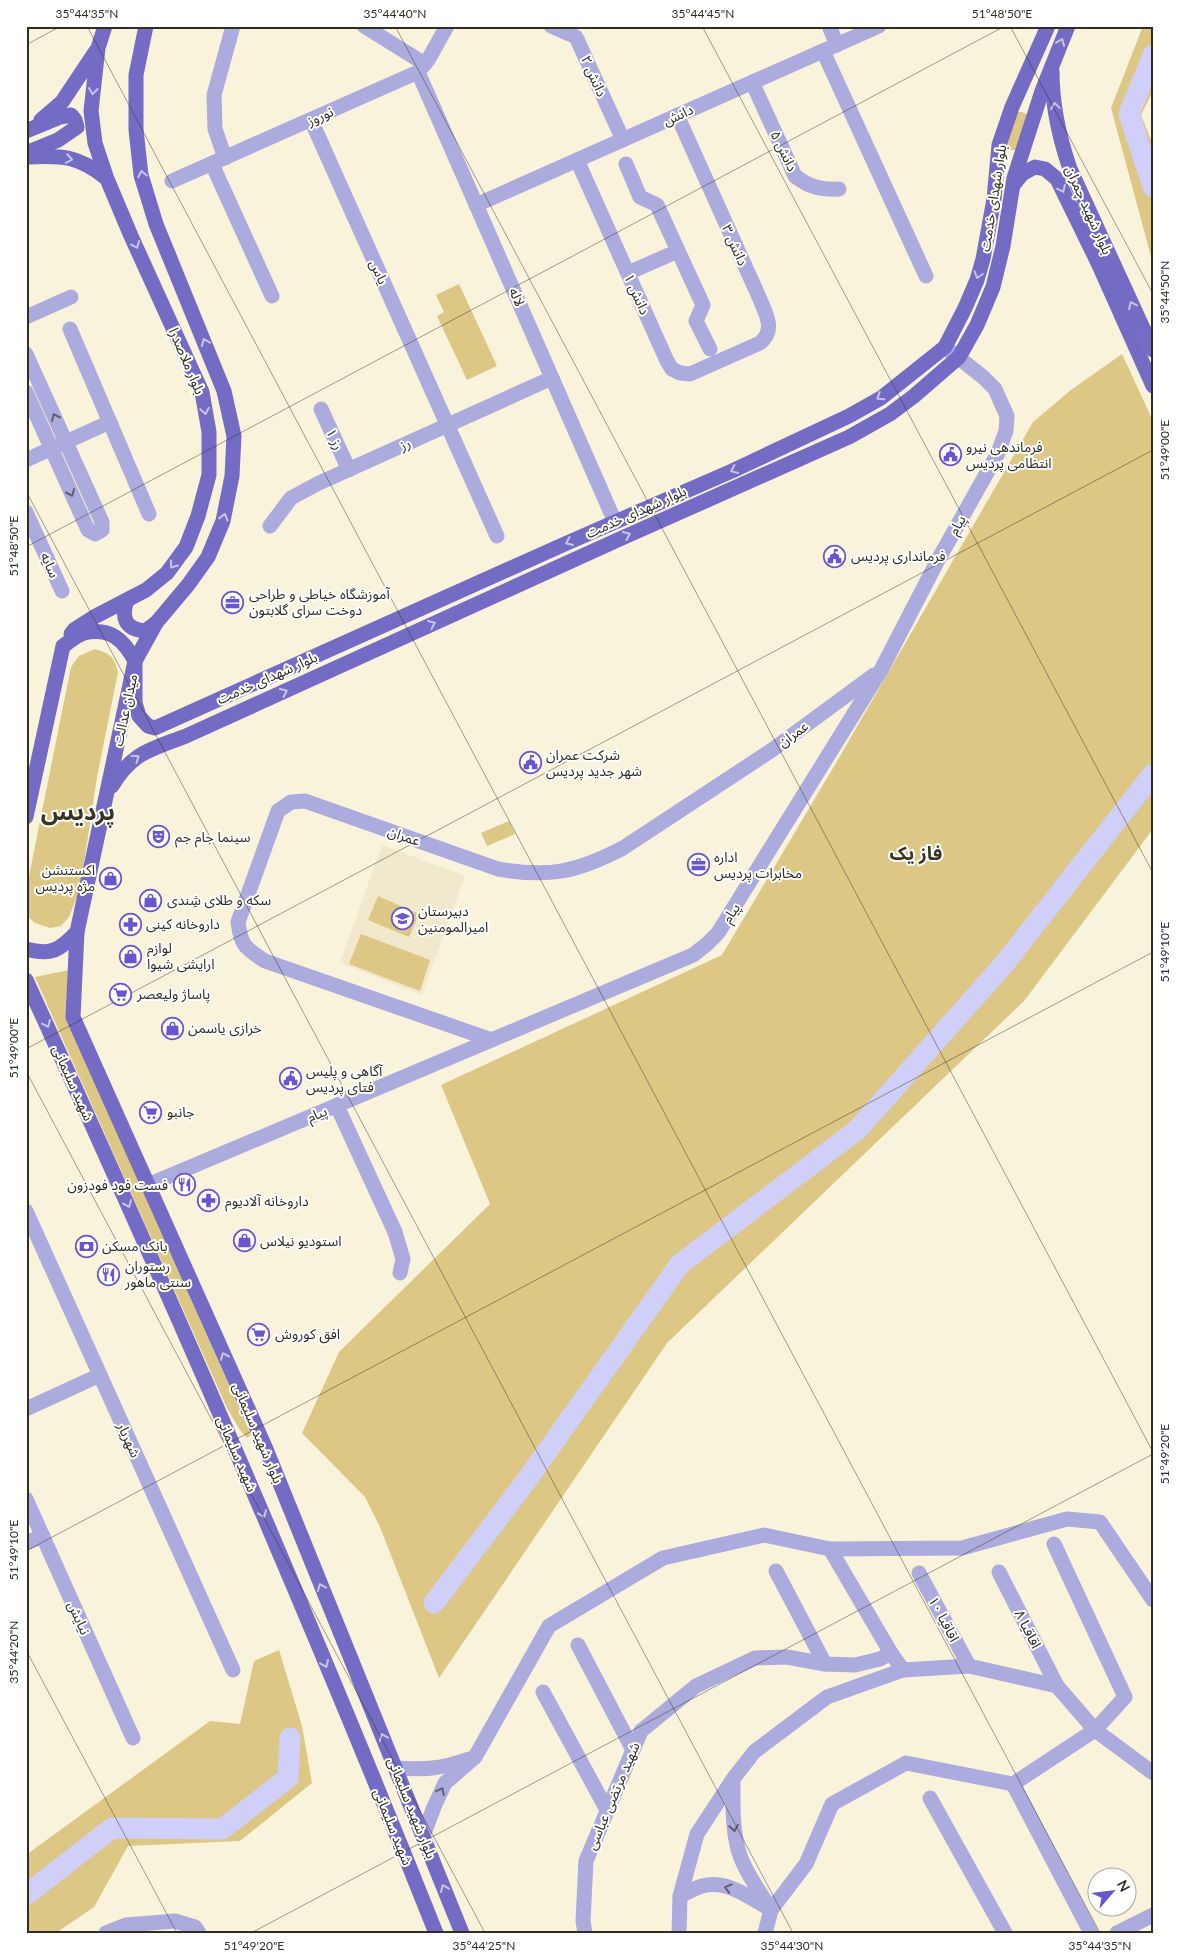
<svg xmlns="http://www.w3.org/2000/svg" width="1179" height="1959" font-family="Lato,'Noto Sans Arabic',sans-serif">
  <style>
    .built { fill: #f2e8cb }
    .green { fill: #dcc784 }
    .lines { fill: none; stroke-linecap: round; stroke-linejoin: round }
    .river { stroke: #d0cffa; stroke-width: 21 }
    .minor { stroke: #acabdd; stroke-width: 15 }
    .major { stroke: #746bc5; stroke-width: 15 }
    .oneway { stroke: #c7c4e8 }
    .oneway2 { stroke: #625f6e }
    .ticks { fill: none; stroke: #302d24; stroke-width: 1; stroke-opacity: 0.45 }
    .labels { text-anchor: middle; stroke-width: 4; stroke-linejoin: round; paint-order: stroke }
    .street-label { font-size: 14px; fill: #302d24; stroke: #fff }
    .poi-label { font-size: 14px; fill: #302d24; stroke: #fff; text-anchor: start }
    .district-label { font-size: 19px; font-weight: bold; fill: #3a3422; stroke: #fff }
    .town-label { font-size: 24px; font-weight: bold; fill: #3a3422; stroke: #fff }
    .neatline { fill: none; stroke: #302d24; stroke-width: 2 }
    .ticks-label { font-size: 12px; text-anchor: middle; fill: #302d24 }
  </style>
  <rect width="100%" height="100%" fill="#faf3dc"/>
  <path class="built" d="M382 845 465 876 422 995 340 963Z"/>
  <g class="green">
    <path d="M1143 26H1153V91L1141 115 1153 145V264L1111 108Z"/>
    <path d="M1016 112H1022L1030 116 1017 150H1006L1003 141Z"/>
    <path d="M459 284 497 366 467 380 437 316 444 312 436 295Z"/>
    <path d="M1122 354 1153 421V829L1024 1001 667 1343 439 1678 380 1527 365 1497 302 1433 339 1352 490 1204 441 1085 722 955 836 763 1033 422 1071 390Z"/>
    <path d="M95 649C110 654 114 656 118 672L97 777 80 889 69 917 61 926 50 928 35 923 26 915V891L71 667 79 656Z"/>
    <path d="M509 821 515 834 487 846 481 833Z"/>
    <path d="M378 896 419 914 409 937 368 920Z"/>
    <path d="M361 934 430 960 420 991 349 964Z"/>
    <path d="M69 970 67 1020 251 1435 247 1438 240 1430 227 1408 35 977Z"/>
    <path d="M279 1650 302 1726 312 1783 240 1841 128 1846 94 1907 56 1933H26V1855L210 1721 240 1724 254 1661Z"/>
  </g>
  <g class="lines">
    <g class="river">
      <path d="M1153 55 1129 114 1153 187"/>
      <path d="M434 1603 526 1481 680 1264 857 1130 1004 964 1153 774"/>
      <path d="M26 1895 112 1828 222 1829 288 1778 290 1738"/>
    </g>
    <g class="minor">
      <path d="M364 26 425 64"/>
      <path d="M551 26 576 37 623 140"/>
      <path d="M829 26 837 45"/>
      <path d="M823 51 926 276"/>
      <path d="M418 72 615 522"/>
      <path d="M752 82 795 176C809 187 821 190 839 189"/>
      <path d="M311 120 497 536"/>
      <path d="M225 158 215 129 214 95 233 26"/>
      <path d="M577 160 667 361 672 369 680 373 690 374 760 343C776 330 766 314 759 297L677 115"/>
      <path d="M212 164 272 296"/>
      <path d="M626 164 640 197 657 205 703 305 696 321 710 349"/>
      <path d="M172 181 418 72 428 60 447 26"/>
      <path d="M476 205 879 26"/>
      <path d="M628 273 678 251"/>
      <path d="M26 317 71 297"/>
      <path d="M70 329 149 514"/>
      <path d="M26 354 102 522V530L95 534 88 530 26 392"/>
      <path d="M321 409 349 470"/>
      <path d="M26 460 110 422"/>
      <path d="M26 512 62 591"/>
      <path d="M270 526 291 498 319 483 552 378"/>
      <path d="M492 1040 265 961C245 948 241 946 238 922L278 811 291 802 305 801 498 869C549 878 577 872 623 848L772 750 874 675"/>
      <path d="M337 1106 395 1232 403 1259 400 1273"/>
      <path d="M148 1185 693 955 707 944 718 933 881 670 938 560 998 453 1006 431 1007 416 995 389 983 377 945 347"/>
      <path d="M26 1211 233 1670"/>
      <path d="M26 1409 100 1375"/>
      <path d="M26 1499 133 1738"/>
      <path d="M26 1543 43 1536"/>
      <path d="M830 1549 891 1653"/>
      <path d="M776 1571 825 1664"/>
      <path d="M999 1572 1057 1686"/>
      <path d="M919 1573 969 1666"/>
      <path d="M578 1645 633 1750"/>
      <path d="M543 1692 607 1810"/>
      <path d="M395 1768C424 1770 441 1769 469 1759"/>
      <path d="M733 1779C733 1803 732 1826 738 1849 743 1869 760 1892 771 1910"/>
      <path d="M1013 1784 1091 1933"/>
      <path d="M930 1798 1005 1933"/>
      <path d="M423 1836 434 1807 445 1783 475 1757 549 1626 663 1558 764 1535 830 1549 962 1548 1067 1519 1100 1522 1153 1600"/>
      <path d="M680 1896C687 1893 695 1888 702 1886 726 1879 749 1897 768 1908"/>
      <path d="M106 1933 126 1925 175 1921 195 1927 199 1933"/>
      <path d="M585 1933 583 1921 586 1861 641 1731 696 1686 755 1658 787 1657 825 1664 855 1665 880 1659 891 1653 903 1670 969 1666 1057 1686 1095 1730 1153 1773"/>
      <path d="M679 1933 680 1896 697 1834 733 1779 754 1752 827 1697 903 1670"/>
      <path d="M765 1933 771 1910 806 1864 832 1804 906 1763 1013 1784 1095 1730 1125 1697 1054 1544"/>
      <path d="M1117 1933 1153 1915"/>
    </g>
    <g class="major">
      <path d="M146 26 136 75V130L141 175 156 224 224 391 234 436 232 476 223 521 208 557 188 585 156 623 135 661V703L139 716 148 726 155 728 567 543 732 471 849 416 881 398 945 347 965 308 977 280 983 259 994 199 999 145 1012 107 1048 26"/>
      <path d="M1052 71C1052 105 1059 137 1070 169L1153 350"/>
      <path d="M41 120 62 102 96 51"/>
      <path d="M26 131 60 117 71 115 75 120 77 127 58 140 26 153"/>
      <path d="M28 157C62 155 79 156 106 178"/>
      <path d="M1014 184 1022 174 1035 167 1045 169 1057 179 1098 263 1153 386"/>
      <path d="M127 600C121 618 125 629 145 631L156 623"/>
      <path d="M71 634 75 629 94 617 146 590 167 573 186 547 198 516 209 475V432L202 392 131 236 107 179 95 143 91 111 98 48 105 26"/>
      <path d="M112 786C132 752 152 749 186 736L622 538 849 437 890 414 914 396 959 357 977 325 993 287 1003 246 1014 178 1042 91 1068 26"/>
      <path d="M26 817 63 646C69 642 77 635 84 633 110 627 124 640 135 661L77 932 73 1017 266 1449 462 1933"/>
      <path d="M26 949C51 956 60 950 77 932"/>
      <path d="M26 980C170 1294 308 1612 436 1933"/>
    </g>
  </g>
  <defs><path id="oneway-chevron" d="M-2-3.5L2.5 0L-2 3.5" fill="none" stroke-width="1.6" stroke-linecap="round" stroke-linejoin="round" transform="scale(1.25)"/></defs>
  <g class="oneway">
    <use href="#oneway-chevron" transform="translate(1061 42) rotate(-67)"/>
    <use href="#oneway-chevron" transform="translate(93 91) rotate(96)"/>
    <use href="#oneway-chevron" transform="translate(1055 106) rotate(-98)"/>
    <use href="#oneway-chevron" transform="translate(69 159) rotate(10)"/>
    <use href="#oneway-chevron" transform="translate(142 174) rotate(-101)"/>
    <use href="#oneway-chevron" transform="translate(1062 189) rotate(64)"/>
    <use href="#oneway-chevron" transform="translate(136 245) rotate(66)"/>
    <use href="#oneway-chevron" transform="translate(978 275) rotate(108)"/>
    <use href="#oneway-chevron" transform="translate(1132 305) rotate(-115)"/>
    <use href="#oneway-chevron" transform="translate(205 342) rotate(-112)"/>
    <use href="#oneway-chevron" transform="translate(880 397) rotate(146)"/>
    <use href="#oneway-chevron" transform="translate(205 411) rotate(80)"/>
    <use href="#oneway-chevron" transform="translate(734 470) rotate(155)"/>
    <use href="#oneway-chevron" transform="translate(224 517) rotate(-76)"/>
    <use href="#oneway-chevron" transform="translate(627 535) rotate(-23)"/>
    <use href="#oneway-chevron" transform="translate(569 542) rotate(156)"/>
    <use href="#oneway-chevron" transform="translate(173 565) rotate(126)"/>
    <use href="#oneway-chevron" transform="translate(432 624) rotate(-24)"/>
    <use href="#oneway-chevron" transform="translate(284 692) rotate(-24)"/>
    <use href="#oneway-chevron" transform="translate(136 758) rotate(-35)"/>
    <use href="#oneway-chevron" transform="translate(47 1024) rotate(65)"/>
    <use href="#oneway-chevron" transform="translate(128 1204) rotate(66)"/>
    <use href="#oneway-chevron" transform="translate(224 1356) rotate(-114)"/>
    <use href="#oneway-chevron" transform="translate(263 1514) rotate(67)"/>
    <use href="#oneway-chevron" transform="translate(321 1587) rotate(-112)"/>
    <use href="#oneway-chevron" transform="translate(325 1664) rotate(67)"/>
    <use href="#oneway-chevron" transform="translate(383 1737) rotate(-112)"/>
    <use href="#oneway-chevron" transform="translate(444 1888) rotate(-112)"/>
  </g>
  <g class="oneway2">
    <use href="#oneway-chevron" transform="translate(55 417) rotate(-114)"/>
    <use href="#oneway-chevron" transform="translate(71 493) rotate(66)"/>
    <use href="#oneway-chevron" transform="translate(441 1791) rotate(-64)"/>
    <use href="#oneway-chevron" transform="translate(734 1828) rotate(80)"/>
    <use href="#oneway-chevron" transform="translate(728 1888) rotate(-164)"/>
  </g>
  <path class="ticks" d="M87 26 1100 1933M395 26 1153 1452M702 26 1153 873M1010 26 1153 294M26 45 61 26M26 491 793 1933M26 547 1005 26M26 1049 1153 450M26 1071 485 1933M26 1551 1153 952M26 1650 177 1933M251 1933 1153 1454"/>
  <defs>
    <symbol id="civic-ring" viewBox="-11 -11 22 22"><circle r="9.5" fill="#fff" stroke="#6955ce" stroke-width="1.5"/><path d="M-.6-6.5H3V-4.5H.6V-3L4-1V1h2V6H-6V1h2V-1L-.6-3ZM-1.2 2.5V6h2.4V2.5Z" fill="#6955ce"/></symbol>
    <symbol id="office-ring" viewBox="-11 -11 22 22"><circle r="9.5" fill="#fff" stroke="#6955ce" stroke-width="1.5"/><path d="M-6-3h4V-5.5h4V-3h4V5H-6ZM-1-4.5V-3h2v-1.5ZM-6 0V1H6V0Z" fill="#6955ce"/></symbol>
    <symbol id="theatre-ring" viewBox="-11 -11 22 22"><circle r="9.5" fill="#fff" stroke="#6955ce" stroke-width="1.5"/><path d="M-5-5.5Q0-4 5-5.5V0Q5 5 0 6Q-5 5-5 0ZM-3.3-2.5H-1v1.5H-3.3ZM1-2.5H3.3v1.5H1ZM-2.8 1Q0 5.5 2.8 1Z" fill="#6955ce"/></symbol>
    <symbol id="shop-ring" viewBox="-11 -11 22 22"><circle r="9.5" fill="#fff" stroke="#6955ce" stroke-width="1.5"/><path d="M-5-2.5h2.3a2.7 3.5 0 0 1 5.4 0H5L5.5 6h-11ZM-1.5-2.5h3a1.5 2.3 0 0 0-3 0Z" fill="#6955ce"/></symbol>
    <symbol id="school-ring" viewBox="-11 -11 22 22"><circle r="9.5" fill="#fff" stroke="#6955ce" stroke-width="1.5"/><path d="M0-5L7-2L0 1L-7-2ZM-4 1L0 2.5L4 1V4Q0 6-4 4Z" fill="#6955ce"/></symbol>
    <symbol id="pharmacy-ring" viewBox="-11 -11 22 22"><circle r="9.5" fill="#fff" stroke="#6955ce" stroke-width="1.5"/><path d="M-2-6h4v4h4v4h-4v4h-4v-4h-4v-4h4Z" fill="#6955ce"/></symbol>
    <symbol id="supermarket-ring" viewBox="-11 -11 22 22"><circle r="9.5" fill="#fff" stroke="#6955ce" stroke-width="1.5"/><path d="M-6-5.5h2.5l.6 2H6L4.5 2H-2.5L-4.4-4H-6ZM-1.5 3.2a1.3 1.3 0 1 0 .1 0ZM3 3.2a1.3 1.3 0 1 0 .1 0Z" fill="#6955ce"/></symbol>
    <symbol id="restaurant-ring" viewBox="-11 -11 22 22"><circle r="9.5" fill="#fff" stroke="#6955ce" stroke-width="1.5"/><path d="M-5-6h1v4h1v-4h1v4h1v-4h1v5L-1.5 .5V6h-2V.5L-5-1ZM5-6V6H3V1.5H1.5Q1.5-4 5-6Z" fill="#6955ce"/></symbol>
    <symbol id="bank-ring" viewBox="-11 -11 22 22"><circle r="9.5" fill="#fff" stroke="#6955ce" stroke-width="1.5"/><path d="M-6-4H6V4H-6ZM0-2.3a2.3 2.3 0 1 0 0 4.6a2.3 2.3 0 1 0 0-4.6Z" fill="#6955ce"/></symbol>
  </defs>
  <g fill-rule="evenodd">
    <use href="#civic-ring" x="938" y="442" width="25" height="25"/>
    <use href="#civic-ring" x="822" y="544" width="25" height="25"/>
    <use href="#office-ring" x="220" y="590" width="25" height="25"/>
    <use href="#civic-ring" x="518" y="750" width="25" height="25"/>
    <use href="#theatre-ring" x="146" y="824" width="25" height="25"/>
    <use href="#office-ring" x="686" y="852" width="25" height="25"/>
    <use href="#shop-ring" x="98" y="866" width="25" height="25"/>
    <use href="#shop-ring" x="138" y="888" width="25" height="25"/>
    <use href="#school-ring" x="390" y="906" width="25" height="25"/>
    <use href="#pharmacy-ring" x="118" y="912" width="25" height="25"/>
    <use href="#shop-ring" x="118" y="944" width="25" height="25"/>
    <use href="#supermarket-ring" x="108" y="982" width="25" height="25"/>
    <use href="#shop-ring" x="160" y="1016" width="25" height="25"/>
    <use href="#civic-ring" x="278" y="1066" width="25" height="25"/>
    <use href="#supermarket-ring" x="138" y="1100" width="25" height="25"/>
    <use href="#restaurant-ring" x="172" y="1172" width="25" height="25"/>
    <use href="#pharmacy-ring" x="196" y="1188" width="25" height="25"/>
    <use href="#shop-ring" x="232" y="1228" width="25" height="25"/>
    <use href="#bank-ring" x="74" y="1234" width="25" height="25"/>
    <use href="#restaurant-ring" x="96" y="1262" width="25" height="25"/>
    <use href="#supermarket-ring" x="246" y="1322" width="25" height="25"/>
  </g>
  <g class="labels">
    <g class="street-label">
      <text transform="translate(594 76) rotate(66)" y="5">دانش ۲</text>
      <text transform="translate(678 115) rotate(-24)" y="5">دانش</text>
      <text transform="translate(320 116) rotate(-24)" y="5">نوروز</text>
      <text transform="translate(784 151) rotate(64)" y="5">دانش ۵</text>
      <text transform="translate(993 198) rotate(-81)" y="5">بلوار شهدای خدمت</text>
      <text transform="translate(1089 210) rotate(66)" y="5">بلوار شهید چمران</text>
      <text transform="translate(735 245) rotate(66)" y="5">دانش ۳</text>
      <text transform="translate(379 272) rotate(66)" y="5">یاس</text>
      <text transform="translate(637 294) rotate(66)" y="5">دانش ۱</text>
      <text transform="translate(517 297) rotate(66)" y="5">لاله</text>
      <text transform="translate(187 361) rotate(67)" y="5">بلوار ملاصدرا</text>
      <text transform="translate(335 439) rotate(65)" y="5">رز ۱</text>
      <text transform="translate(405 444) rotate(-24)" y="5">رز</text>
      <text transform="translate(636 512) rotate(-24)" y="5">بلوار شهدای خدمت</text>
      <text transform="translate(957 525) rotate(-61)" y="5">پیام</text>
      <text transform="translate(50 565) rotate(66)" y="5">سایه</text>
      <text transform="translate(267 678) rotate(-24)" y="5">بلوار شهدای خدمت</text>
      <text transform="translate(125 710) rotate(-78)" y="5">میدان عدالت</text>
      <text transform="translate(793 734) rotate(-36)" y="5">عمران</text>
      <text transform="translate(404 836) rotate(19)" y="5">عمران</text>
      <text transform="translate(731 913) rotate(-57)" y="5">پیام</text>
      <text transform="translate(73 1083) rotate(66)" y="5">شهید سلیمانی</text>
      <text transform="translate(317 1114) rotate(-23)" y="5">پیام</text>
      <text transform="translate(258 1433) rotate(67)" y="5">بلوار شهید سلیمانی</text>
      <text transform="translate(129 1440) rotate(66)" y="5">شهریار</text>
      <text transform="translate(237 1454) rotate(67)" y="5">شهید سلیمانی</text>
      <text transform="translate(79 1618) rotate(66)" y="5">نیایش</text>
      <text transform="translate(944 1619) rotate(62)" y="5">اقاقیا ۱۰</text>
      <text transform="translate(1028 1629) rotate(63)" y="5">اقاقیا ۸</text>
      <text transform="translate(613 1796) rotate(-67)" y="5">شهید مرتضی عباسی</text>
      <text transform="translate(412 1808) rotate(68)" y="5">بلوار شهید سلیمانی</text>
      <text transform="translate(393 1827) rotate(68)" y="5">شهید سلیمانی</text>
    </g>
    <g class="poi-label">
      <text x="966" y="452">فرماندهی نیرو<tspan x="966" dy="16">انتظامی پردیس</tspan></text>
      <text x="851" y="561">فرمانداری پردیس</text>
      <text x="249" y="599">آموزشگاه خیاطی و طراحی<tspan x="249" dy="16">دوخت سرای گلابتون</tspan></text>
      <text x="546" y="760">شرکت عمران<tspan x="546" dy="16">شهر جدید پردیس</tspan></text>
      <text x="175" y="842">سینما جام جم</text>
      <text x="714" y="862">اداره<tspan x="714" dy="16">مخابرات پردیس</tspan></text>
      <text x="95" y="875" text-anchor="end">اکستنشن<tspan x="95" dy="16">مژه پردیس</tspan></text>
      <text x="167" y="905">سکه و طلای شِندی</text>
      <text x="418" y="916">دبیرستان<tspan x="418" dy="16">امیرالمومنین</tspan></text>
      <text x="146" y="929">داروخانه کینی</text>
      <text x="147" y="953">لوازم<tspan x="147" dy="16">ارایشی شیوا</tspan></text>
      <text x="137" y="999">پاساژ ولیعصر</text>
      <text x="188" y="1033">خرازی یاسمن</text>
      <text x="306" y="1076">آگاهی و پلیس<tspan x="306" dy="16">فتای پردیس</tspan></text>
      <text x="167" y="1117">جانبو</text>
      <text x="168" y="1190" text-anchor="end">فست فود فودزون</text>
      <text x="225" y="1206">داروخانه آلادیوم</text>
      <text x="260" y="1246">استودیو نیلاس</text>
      <text x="102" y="1251">بانک مسکن</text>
      <text x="125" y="1271">رستوران<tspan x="125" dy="16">سنتی ماهور</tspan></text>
      <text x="275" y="1339">افق کوروش</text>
    </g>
    <g class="district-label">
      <text x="916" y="860">فاز یک</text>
    </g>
    <g class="town-label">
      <text x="78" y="820">پردیس</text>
    </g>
  </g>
  <rect width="1179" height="1959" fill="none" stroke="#ffffff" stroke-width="55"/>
  <g transform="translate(1112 1892) rotate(62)"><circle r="24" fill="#ffffff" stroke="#acaba7"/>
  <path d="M0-4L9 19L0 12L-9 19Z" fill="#6955ce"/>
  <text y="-8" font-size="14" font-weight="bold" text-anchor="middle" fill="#302d24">N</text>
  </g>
  <rect x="28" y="28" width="1124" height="1904" class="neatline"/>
  <g class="ticks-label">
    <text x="87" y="18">35°44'35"N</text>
    <text x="395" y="18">35°44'40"N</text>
    <text x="703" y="18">35°44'45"N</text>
    <text x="1002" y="18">51°48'50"E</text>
    <text transform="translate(1165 292) rotate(-90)" y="4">35°44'50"N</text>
    <text transform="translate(1165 450) rotate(-90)" y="4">51°49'00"E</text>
    <text transform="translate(14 546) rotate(-90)" y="4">51°48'50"E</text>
    <text transform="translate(1165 952) rotate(-90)" y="4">51°49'10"E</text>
    <text transform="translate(14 1048) rotate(-90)" y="4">51°49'00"E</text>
    <text transform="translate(1165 1454) rotate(-90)" y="4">51°49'20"E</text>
    <text transform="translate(14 1550) rotate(-90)" y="4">51°49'10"E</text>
    <text transform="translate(14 1652) rotate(-90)" y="4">35°44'20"N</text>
    <text x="254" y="1950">51°49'20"E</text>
    <text x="484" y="1950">35°44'25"N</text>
    <text x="792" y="1950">35°44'30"N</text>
    <text x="1100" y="1950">35°44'35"N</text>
  </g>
</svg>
